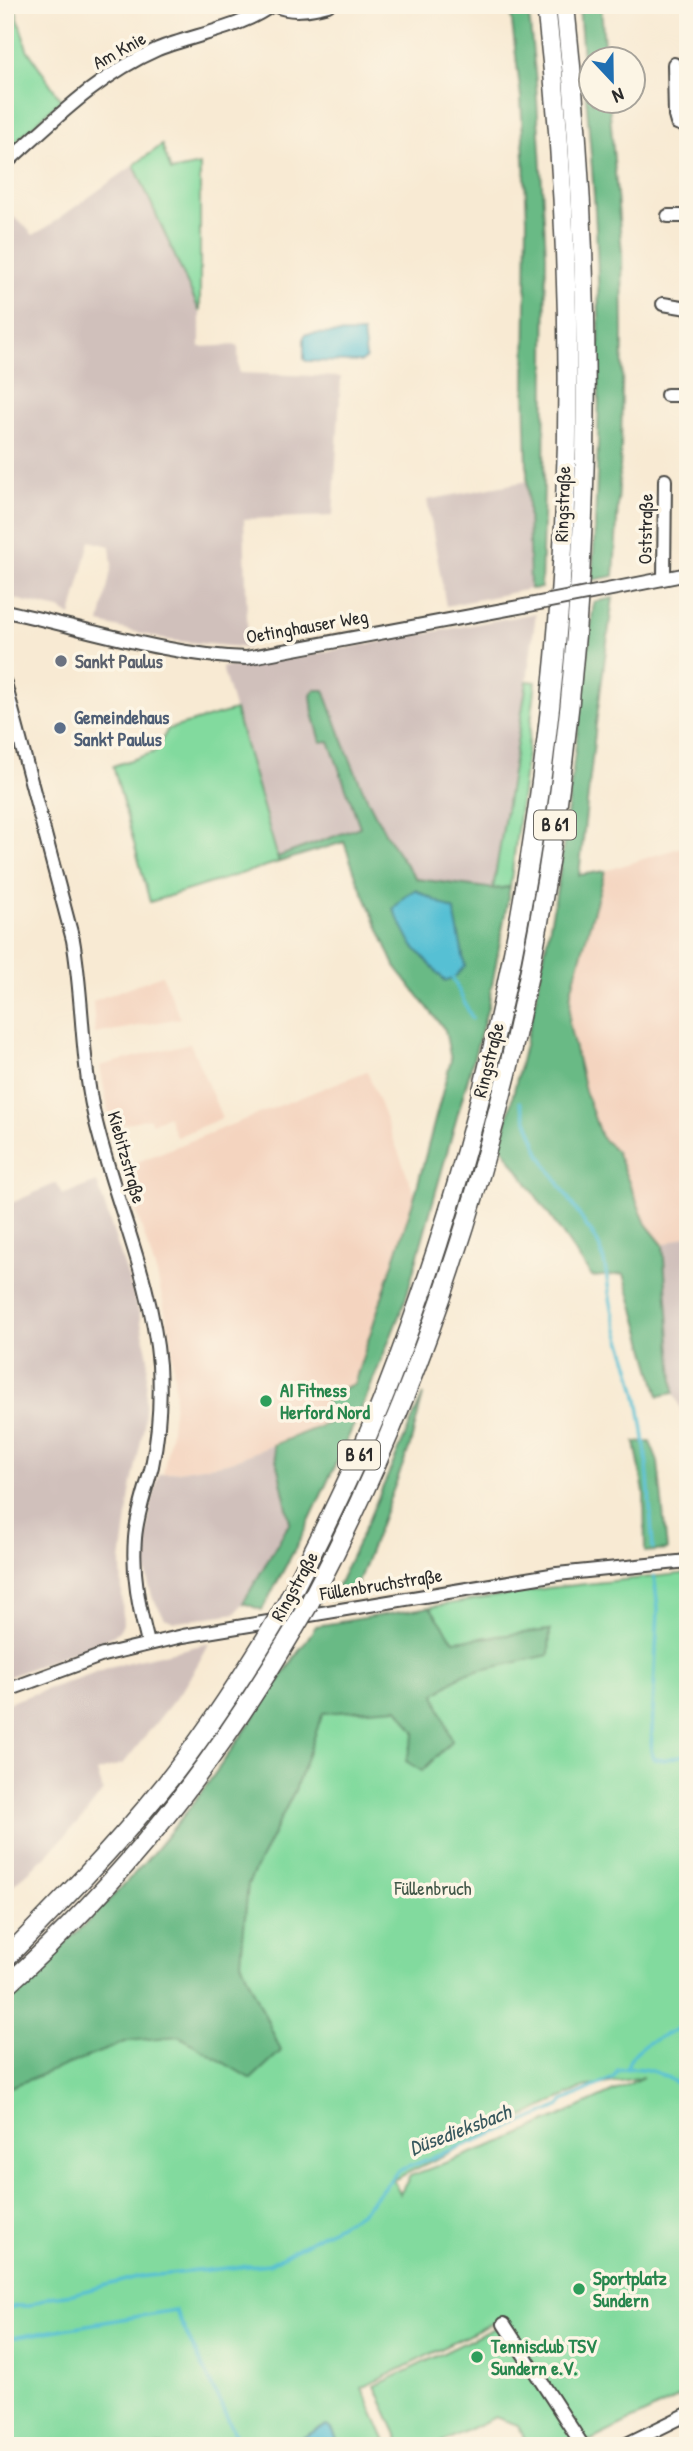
<svg xmlns="http://www.w3.org/2000/svg" width="693" height="2451" font-family="'Patrick Hand',sans-serif">
  <style>
    .built { fill: #f4d4bf }
    .industrial { fill: #d0c0bb }
    .green { fill: #82da9e; stroke: #568264; stroke-width: 2; fill-rule: evenodd }
    .forest { fill: #69ba85; stroke: #4a7258; stroke-width: 2 }
    .water { fill: #57c0d4; stroke: #417680; stroke-width: 2 }
    .lines { fill: none; stroke-linecap: round; stroke-linejoin: round }
    .stream { stroke: #57c0d4; stroke-width: 3.5 }
    .minor-casing { stroke: #4a4844; stroke-width: 16 }
    .highway-casing { stroke: #4a4844; stroke-width: 21 }
    .minor { stroke: #fff; stroke-width: 12 }
    .highway { stroke: #fff; stroke-width: 18 }
    .minor-bridge-casing { stroke: #4a4844; stroke-width: 16; stroke-linecap: butt }
    .highway-bridge-casing { stroke: #4a4844; stroke-width: 21; stroke-linecap: butt }
    .minor-bridge { stroke: #fff; stroke-width: 12 }
    .highway-bridge { stroke: #fff; stroke-width: 18 }
    .worship-dot { fill: #6b7280; stroke: #fcf5e5; stroke-width: 2.5 }
    .service-dot { fill: #5c6f8a; stroke: #fcf5e5; stroke-width: 2.5 }
    .leisure-dot { fill: #2e9e5b; stroke: #fcf5e5; stroke-width: 2.5 }
    .labels { text-anchor: middle; stroke-width: 7; stroke-linejoin: round; paint-order: stroke }
    .shield { fill: #fcf5e5; stroke: #6a6863; stroke-width: 2 }
    .shield-label { font-size: 18px; font-weight: bold; fill: #2b2b2b }
    .street-label { font-size: 19px; fill: #2b2b2b; stroke: #fcf5e5 }
    .worship-label { font-size: 19px; font-weight: bold; fill: #5b616d; stroke: #fcf5e5; text-anchor: start }
    .service-label { font-size: 19px; font-weight: bold; fill: #4e5e75; stroke: #fcf5e5; text-anchor: start }
    .leisure-label { font-size: 19px; font-weight: bold; fill: #27864d; stroke: #fcf5e5; text-anchor: start }
    .park-label { font-size: 19px; fill: #415748; stroke: #fcf5e5 }
    .water-label { font-size: 21px; font-style: italic; fill: #38585e; stroke: #fcf5e5 }
  </style>
  <rect width="100%" height="100%" fill="#fcf5e5"/>
  <filter id="ink" filterUnits="userSpaceOnUse"><feTurbulence type="fractalNoise" baseFrequency=".0143" numOctaves="2"/><feDisplacementMap in="SourceGraphic" scale="14" xChannelSelector="R" yChannelSelector="G"/><feConvolveMatrix kernelMatrix="1 2 1 2 8 2 1 2 1" color-interpolation-filters="sRGB"/></filter>
  <filter id="wash" filterUnits="userSpaceOnUse"><feTurbulence type="fractalNoise" baseFrequency=".00686" numOctaves="4" result="noise"/><feDisplacementMap in="SourceGraphic" scale="28" xChannelSelector="R" yChannelSelector="G"/><feGaussianBlur stdDeviation="1.57" result="paint"/><feColorMatrix in="noise" values="0 0 0 0 0 0 0 0 0 0 0 0 0 0 0 0 0 1.4 0 .05"/><feComposite in="paint" operator="in"/></filter>
  <g filter="url(#wash)">
    <rect width="100%" height="100%" fill="#f8ead3"/>
    <g class="built">
      <path d="M688 845V1235L663 1245 646 1224 616 1151 601 1137 585 1091 569 1024 571 991 605 871Z"/>
      <path d="M162 975 180 1018 95 1034 93 1001Z"/>
      <path d="M190 1043 222 1118 176 1137 168 1116 152 1123 149 1118 111 1127 100 1066Z"/>
      <path d="M367 1071 415 1195 354 1384 334 1421 227 1463 163 1473 170 1438 175 1392 171 1337 157 1275 122 1168Z"/>
    </g>
    <g class="industrial">
      <path d="M134 165 200 312V347L238 345 239 373 341 377 333 516 244 519 248 648 167 640 100 623 112 565 110 546 90 541 71 616 60 609 5 597V212L21 222 33 235 47 227Z"/>
      <path d="M528 481 530 589 446 606 427 500Z"/>
      <path d="M536 613 527 681 493 889 417 879 396 853 378 821 277 857 222 667 249 666Z"/>
      <path d="M97 1182 138 1308 148 1357 144 1427 130 1493 121 1562 123 1624 118 1632 105 1640 5 1678V1206L57 1183 62 1195Z"/>
      <path d="M688 1235V1428L674 1393 663 1245Z"/>
      <path d="M273 1445 290 1522 243 1602 236 1613 174 1622 165 1618 153 1599 148 1582 144 1557 150 1509 159 1474 227 1463Z"/>
      <path d="M210 1643 185 1686 124 1763 97 1772 103 1791 85 1815 46 1856 5 1892V1704L113 1666Z"/>
    </g>
    <g class="green">
      <path d="M5 5H14L27 49 61 100 5 152Z"/>
      <path d="M162 145 171 171 200 165V312L134 165Z"/>
      <path d="M527 681 536 682 510 887 493 889Z"/>
      <path d="M235 710 279 862 150 902 113 766 155 752 168 729Z"/>
      <path d="M688 1573V2393L585 2443 584 2446H528L518 2425 495 2417 434 2446H402L375 2386 497 2327 495 2322 362 2388 388 2446H5V1997L56 1957 148 1859 203 1791 302 1646 453 1641 430 1607 548 1588ZM644 2077 517 2136 410 2176 400 2194 393 2180 584 2087Z"/>
    </g>
    <g class="forest">
      <path d="M510 5 528 6 536 82 546 254 544 485 541 588 530 589 525 387 527 218 521 98Z"/>
      <path d="M579 5H601L605 59 592 60V102H609L622 253 623 334 621 449 614 576 592 580C599 463 602 346 596 228 592 154 584 80 579 5Z"/>
      <path d="M613 598 596 724 579 875 605 871 571 991 569 1024 585 1091 601 1137 616 1151 646 1224 663 1245 674 1393 659 1396 624 1274 592 1277 501 1145 534 1007 559 879 594 602Z"/>
      <path d="M315 690H324C348 756 372 824 417 879L496 889 510 887 488 1007 405 1301 364 1403 303 1534 262 1610 243 1603 290 1522 273 1445 334 1421 324 1396 354 1384 415 1195 451 1060 445 1030 395 966 357 879 344 842 279 862 277 857 360 827 329 741 321 742 313 713 311 695Z"/>
      <path d="M423 1395 410 1446 357 1585V1594L331 1600 368 1521Z"/>
      <path d="M635 1442H650L658 1462 667 1550 645 1552 644 1492Z"/>
      <path d="M430 1607 454 1641 550 1630 549 1655 463 1674 435 1694 452 1741 422 1771 406 1761 415 1733 398 1708 323 1713 295 1790 248 1884 241 1962 281 2051 251 2079 179 2036 128 2041 5 2089V1997C67 1943 127 1887 178 1823 227 1760 271 1693 316 1626Z"/>
    </g>
    <g class="water">
      <path d="M363 333 366 358 362 362 306 361 304 359V337L306 334Z"/>
      <path d="M415 890 454 910 465 966 453 979 445 981 412 945 393 909 406 895Z"/>
      <path d="M327 2426 333 2431 340 2446H290C296 2440 318 2429 327 2426Z"/>
    </g>
    <g class="lines">
      <g class="stream">
        <path d="M453 979 472 1018"/>
        <path d="M520 1102 541 1156 587 1227C609 1251 605 1283 613 1312 618 1335 628 1356 633 1379 647 1431 649 1495 653 1548"/>
        <path d="M654 1576 658 1609 651 1750 654 1759 664 1760 688 1754"/>
        <path d="M627 2067C635 2041 669 2036 688 2023"/>
        <path d="M5 2310 16 2306H28L50 2297 73 2294 137 2277 269 2264 362 2212 398 2171 541 2115 560 2106 564 2101 613 2078 618 2070C643 2064 674 2075 688 2096"/>
        <path d="M5 2339 175 2310 237 2438"/>
      </g>
    </g>
  </g>
  <g filter="url(#ink)">
    <g class="lines">
      <defs>
        <g id="minor">
          <path d="M274 5C291 13 310 10 328 5"/>
          <path d="M674 64 675 116 677 123 688 127"/>
          <path d="M5 164C53 121 98 75 158 49 193 35 242 28 272 5"/>
          <path d="M668 216H688"/>
          <path d="M663 304 688 308"/>
          <path d="M667 395H688"/>
          <path d="M664 578 665 480"/>
          <path d="M617 588 688 574"/>
          <path d="M5 611C82 627 168 656 246 658L524 606"/>
          <path d="M5 683 73 940C83 997 81 1057 94 1114 113 1199 152 1278 159 1365 161 1399 159 1433 152 1466 146 1490 137 1513 135 1538 132 1574 139 1608 148 1643"/>
          <path d="M5 1691 103 1655 183 1636 557 1574 688 1561"/>
          <path d="M504 2324 583 2446"/>
          <path d="M623 2446 688 2414"/>
        </g>
        <g id="highway">
          <path d="M309 1604C565 1117 623 547 565 5"/>
          <path d="M284 1608C321 1537 357 1465 386 1391 557 954 599 469 546 5"/>
          <path d="M5 1959C59 1904 112 1850 160 1791 201 1741 236 1687 269 1633"/>
          <path d="M5 1987C122 1882 214 1765 294 1629"/>
        </g>
      </defs>
      <use href="#minor" class="minor-casing"/>
      <use href="#highway" class="highway-casing"/>
      <use href="#minor" class="minor"/>
      <use href="#highway" class="highway"/>
      <defs>
        <path id="minor-bridge" d="M524 606 617 588"/>
        <g id="highway-bridge">
          <path d="M294 1629 309 1604"/>
          <path d="M269 1633 284 1608"/>
        </g>
      </defs>
      <use href="#minor-bridge" class="minor-bridge-casing"/>
      <use href="#highway-bridge" class="highway-bridge-casing"/>
      <use href="#minor-bridge" class="minor-bridge"/>
      <use href="#highway-bridge" class="highway-bridge"/>
    </g>
  </g>
  <circle class="worship-dot" cx="61" cy="661" r="7"/>
  <circle class="service-dot" cx="60" cy="728" r="7"/>
  <g class="leisure-dot">
    <circle cx="266" cy="1401" r="7"/>
    <circle cx="579" cy="2289" r="7"/>
    <circle cx="477" cy="2357" r="7"/>
  </g>
  <g class="labels">
    <g class="shield">
      <rect x="534" y="810.5" width="42" height="29" rx="5"/>
      <rect x="338" y="1440.5" width="42" height="29" rx="5"/>
    </g>
    <g class="shield-label">
      <text x="555" y="831">B 61</text>
      <text x="359" y="1461">B 61</text>
    </g>
    <g class="street-label">
      <text transform="translate(119 50) rotate(-29)" y="7">Am Knie</text>
      <text transform="translate(562 504) rotate(-88)" y="7">Ringstraße</text>
      <text transform="translate(645 529) rotate(-89)" y="7">Oststraße</text>
      <text transform="translate(307 626) rotate(-10)" y="7">Oetinghauser Weg</text>
      <text transform="translate(488 1060) rotate(-76)" y="7">Ringstraße</text>
      <text transform="translate(127 1157) rotate(74)" y="7">Kiebitzstraße</text>
      <text transform="translate(381 1584) rotate(-9)" y="7">Füllenbruchstraße</text>
      <text transform="translate(294 1586) rotate(-61)" y="7">Ringstraße</text>
    </g>
    <g class="worship-label">
      <text x="75" y="668">Sankt Paulus</text>
    </g>
    <g class="service-label">
      <text x="74" y="724">Gemeindehaus<tspan x="74" dy="22">Sankt Paulus</tspan></text>
    </g>
    <g class="leisure-label">
      <text x="280" y="1397">AI Fitness<tspan x="280" dy="22">Herford Nord</tspan></text>
      <text x="593" y="2285">Sportplatz<tspan x="593" dy="22">Sundern</tspan></text>
      <text x="491" y="2353">Tennisclub TSV<tspan x="491" dy="22">Sundern e.V.</tspan></text>
    </g>
    <g class="park-label">
      <text x="433" y="1895">Füllenbruch</text>
    </g>
    <g class="water-label">
      <text transform="translate(460 2130) rotate(-21)" y="7">Düsedieksbach</text>
    </g>
  </g>
  <rect width="693" height="2451" fill="none" stroke="#fcf5e5" stroke-width="28"/>
  <g transform="translate(612 80) rotate(158)"><circle r="33" fill="#fcf5e5" stroke="#a8a49b" stroke-width="2"/>
  <path d="M0-5L12 26L0 18L-12 26Z" fill="#1f6fb2"/>
  <text y="-10" font-size="19" font-weight="bold" text-anchor="middle" fill="#2b2b2b">N</text>
  </g>
</svg>
